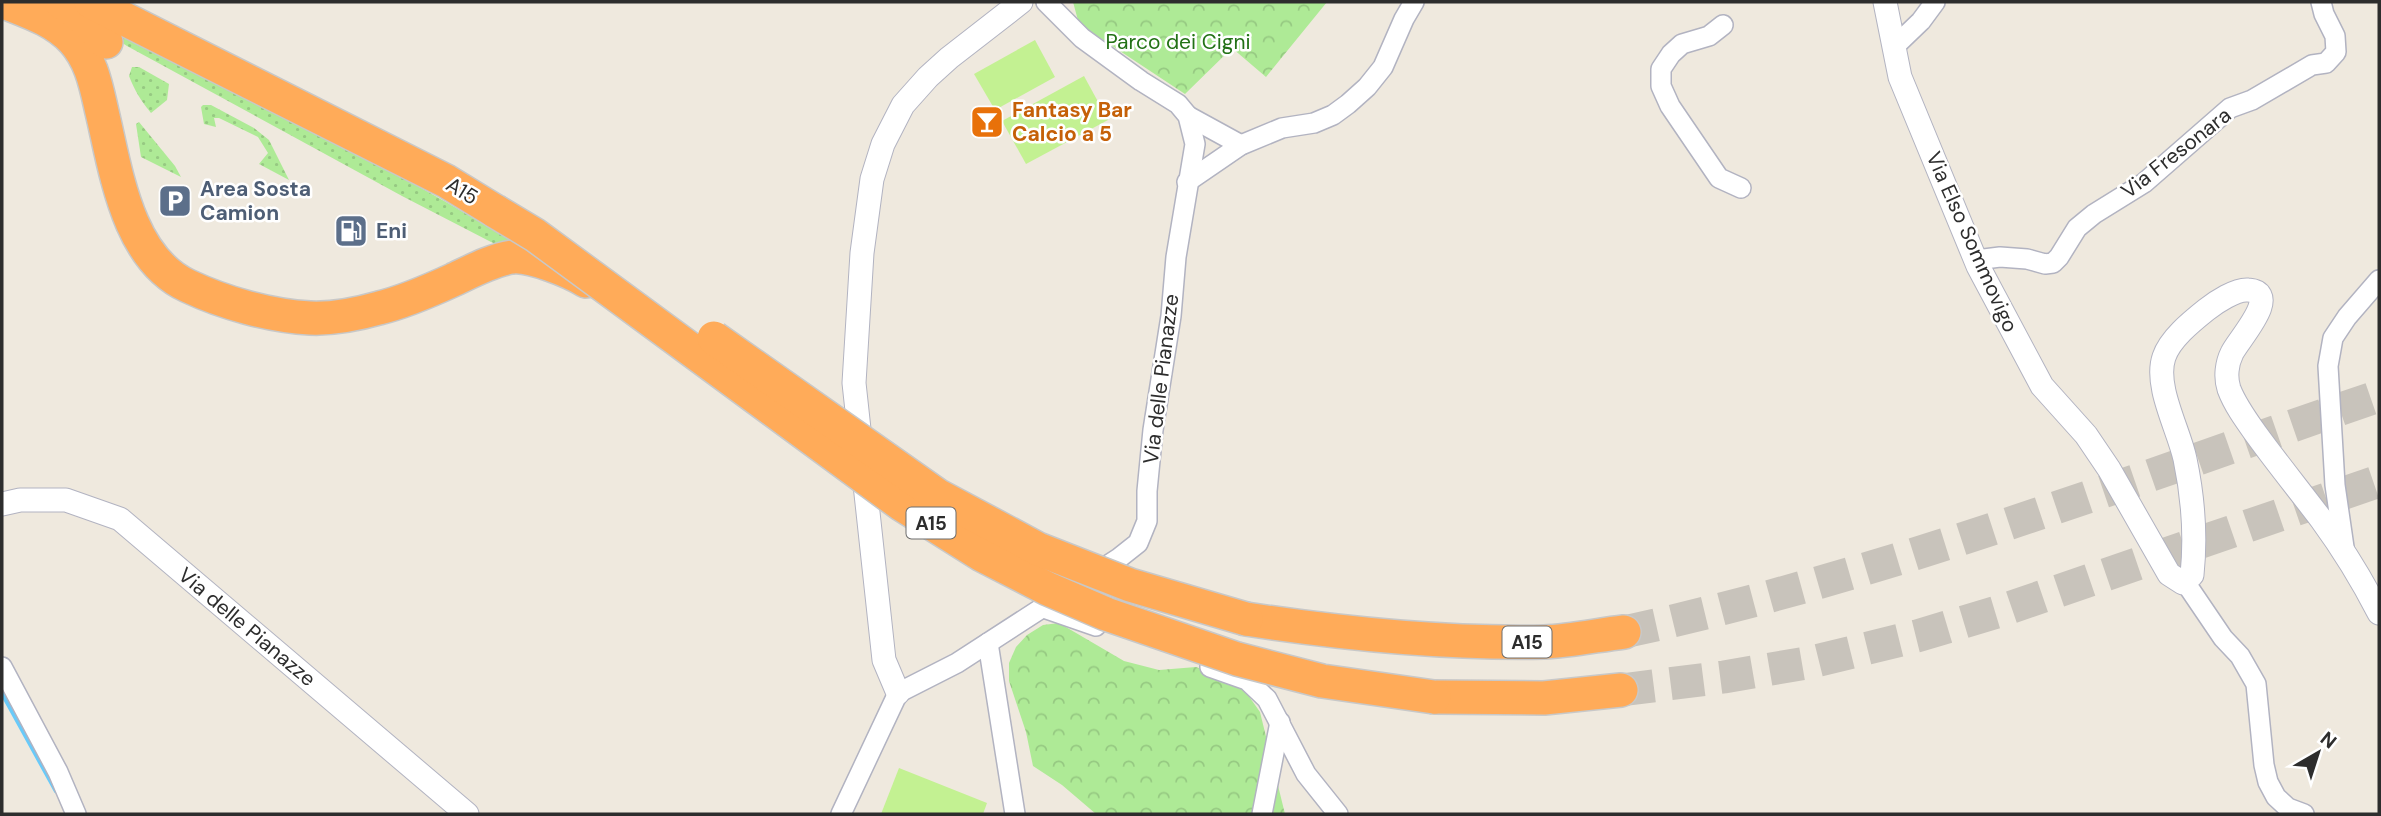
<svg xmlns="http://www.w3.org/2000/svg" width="2381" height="816" font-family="'DM Sans',sans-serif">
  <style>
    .grass { fill: url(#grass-dots) }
    .forest { fill: url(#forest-crowns) }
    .pitch { fill: #c3f192 }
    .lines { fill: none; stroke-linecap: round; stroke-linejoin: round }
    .stream { stroke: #69caf9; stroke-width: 4.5 }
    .motorway-tunnel { stroke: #c8c3bb; stroke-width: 33; stroke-dasharray: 33 17; stroke-linecap: butt }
    .minor-casing { stroke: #b2b3c1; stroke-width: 22 }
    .tertiary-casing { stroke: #b2b3c1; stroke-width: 25 }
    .motorway-casing { stroke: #c8c8c8; stroke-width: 36 }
    .minor { stroke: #fff; stroke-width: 19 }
    .tertiary { stroke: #fff; stroke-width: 23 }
    .motorway { stroke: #ffab59; stroke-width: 33 }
    .motorway-bridge-casing { stroke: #c8c8c8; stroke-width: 36; stroke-linecap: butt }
    .motorway-bridge { stroke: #ffab59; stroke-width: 33 }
    .labels { text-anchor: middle; stroke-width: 5; stroke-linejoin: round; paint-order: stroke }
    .shield { fill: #fff; stroke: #6c6c6c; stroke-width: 2 }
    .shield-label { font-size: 19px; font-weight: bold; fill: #2d2d2d }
    .park-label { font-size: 21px; fill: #227115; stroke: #fff }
    .food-label { font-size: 21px; font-weight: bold; fill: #c56008; stroke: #fff; text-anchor: start }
    .street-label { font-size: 21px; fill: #2d2d2d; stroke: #fff }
    .service-label { font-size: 21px; font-weight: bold; fill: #4e5e75; stroke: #fff; text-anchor: start }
  </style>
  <defs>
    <pattern id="grass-dots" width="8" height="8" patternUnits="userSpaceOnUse" patternTransform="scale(1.75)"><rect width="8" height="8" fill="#aeea96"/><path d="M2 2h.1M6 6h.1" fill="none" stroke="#96c982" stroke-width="1.8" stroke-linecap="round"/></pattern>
    <pattern id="forest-crowns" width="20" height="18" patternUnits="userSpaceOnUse" patternTransform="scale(1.75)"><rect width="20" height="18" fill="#aeea96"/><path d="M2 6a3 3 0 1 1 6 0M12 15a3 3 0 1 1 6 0" fill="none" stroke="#96c982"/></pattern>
  </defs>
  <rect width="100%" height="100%" fill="#efe9de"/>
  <g class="grass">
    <path d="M107 25C246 96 387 163 519 246L504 248 491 242 402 196 127 46 104 31Z"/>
    <path d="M132 67H139L169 84 167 100 151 113C141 101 135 91 129 76Z"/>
    <path d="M203 105H211L254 128 269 140 289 180 259 164 268 153 258 137 219 118H214L216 127 204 124 201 107Z"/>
    <path d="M139 122 175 166 181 177 141 157 136 124Z"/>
  </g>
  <g class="forest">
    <path d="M1073 2H1327L1266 77 1232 48 1185 94 1079 24Z"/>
    <path d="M1059 623 1124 661 1159 670 1196 667 1232 680 1248 695 1260 712 1285 814H1096L1062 785 1033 766 1026 732 1009 681V663L1016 647 1027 635 1043 625Z"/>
  </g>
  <g class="pitch">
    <path d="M1035 40 1055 77 995 110 974 74Z"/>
    <path d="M1084 76 1108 120 1026 164 1002 121Z"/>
    <path d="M899 768 987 803 983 814H881Z"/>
  </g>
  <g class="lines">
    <path class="stream" d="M2 693 56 791"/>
    <g class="motorway-tunnel">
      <path d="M1624 632C1882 576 2130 481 2379 396"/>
      <path d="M1621 690 1724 677 1812 662 1917 636 2000 611 2379 481"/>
    </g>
    <defs>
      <g id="minor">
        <path d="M1723 25 1709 36 1682 44 1671 54 1661 69V86L1670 106 1719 178 1741 188"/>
        <path d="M1895 46 1921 21 1935 2"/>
        <path d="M1188 116 1241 145"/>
        <path d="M1187 182 1241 145 1282 128 1314 123 1333 115 1348 104 1367 87 1383 67 1404 19 1414 2"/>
        <path d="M1976 260 2000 257 2027 259 2045 264 2053 263 2059 257 2077 228 2094 214 2144 183 2230 108 2252 100 2312 65 2326 63 2336 52 2335 36 2324 14 2321 2"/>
        <path d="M2345 554 2335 485 2328 366 2333 338 2347 317 2379 280"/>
        <path d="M2185 582 2223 638 2240 656 2256 684 2264 765 2268 782 2276 797 2288 808 2304 814"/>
        <path d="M1044 608 1096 626"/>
        <path d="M988 643 1015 814"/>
        <path d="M2 667 58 772 76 814"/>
        <path d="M1210 667 1247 680 1267 699 1306 774 1338 814"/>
        <path d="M841 814 898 693 957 663 1119 558 1138 543 1147 521V491L1153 430 1171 316 1176 257 1195 144 1188 116 1178 104 1141 81 1082 38 1046 2"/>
        <path d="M1262 814 1280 722"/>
      </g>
      <g id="tertiary">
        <path d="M1885 2 1900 77 1978 266 2042 386 2086 435 2109 469 2169 574 2183 583 2192 575C2196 537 2193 497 2185 459 2179 430 2154 386 2164 357 2170 339 2191 322 2206 310 2216 302 2236 289 2248 290 2283 292 2238 340 2232 353 2227 363 2225 377 2229 389 2235 405 2246 420 2256 434 2277 463 2299 490 2321 519 2343 549 2362 580 2379 613"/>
        <path d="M2 504 20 500H66L120 519 467 814"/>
        <path d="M898 693 884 660 854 383 862 253 872 179 883 144 903 105 928 77 949 58 1021 2"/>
      </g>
      <g id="motorway">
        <path d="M4 2C29 12 54 20 73 40 92 61 96 86 102 112 116 171 127 258 188 286 224 303 270 316 310 318 332 319 358 314 379 308 404 302 429 291 453 280 470 272 492 260 512 257 530 255 570 271 586 281"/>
        <path d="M61 2C79 12 92 27 106 42"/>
        <path d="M91 2 446 181 495 211"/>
        <path d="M1246 619C1345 634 1443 644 1544 642 1571 641 1598 635 1624 632"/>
        <path d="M1434 697 1544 698 1621 690"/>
      </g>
    </defs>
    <use href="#minor" class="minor-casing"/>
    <use href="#tertiary" class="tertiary-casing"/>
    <use href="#motorway" class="motorway-casing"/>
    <use href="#minor" class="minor"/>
    <use href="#tertiary" class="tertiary"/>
    <use href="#motorway" class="motorway"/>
    <defs>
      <g id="motorway-bridge">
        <path d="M495 211 535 235 901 504 982 555 1048 589 1106 614 1237 659 1322 681 1434 697"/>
        <path d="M714 338 937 495 1038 549 1130 585 1246 619"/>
      </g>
    </defs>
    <use href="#motorway-bridge" class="motorway-bridge-casing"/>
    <use href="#motorway-bridge" class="motorway-bridge"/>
  </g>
  <defs>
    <symbol id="bar-square" viewBox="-11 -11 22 22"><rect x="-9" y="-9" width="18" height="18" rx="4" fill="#e8710a" stroke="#fff"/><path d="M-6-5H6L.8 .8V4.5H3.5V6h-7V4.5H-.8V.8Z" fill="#fff"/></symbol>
    <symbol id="parking-square" viewBox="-11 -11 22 22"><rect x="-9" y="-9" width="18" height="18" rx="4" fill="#5c6f8a" stroke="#fff"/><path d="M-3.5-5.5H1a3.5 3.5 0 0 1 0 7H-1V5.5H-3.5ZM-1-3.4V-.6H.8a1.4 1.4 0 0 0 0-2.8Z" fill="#fff"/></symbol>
    <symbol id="fuel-square" viewBox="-11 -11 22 22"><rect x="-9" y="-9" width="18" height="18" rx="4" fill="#5c6f8a" stroke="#fff"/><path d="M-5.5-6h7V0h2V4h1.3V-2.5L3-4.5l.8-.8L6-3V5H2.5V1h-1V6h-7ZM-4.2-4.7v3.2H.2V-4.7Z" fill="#fff"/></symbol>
  </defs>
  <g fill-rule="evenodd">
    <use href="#bar-square" x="968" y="103" width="38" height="38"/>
    <use href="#parking-square" x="156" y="182" width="38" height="38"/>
    <use href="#fuel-square" x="332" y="212" width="38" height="38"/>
  </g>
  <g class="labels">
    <g class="shield">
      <rect x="906.5" y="507.5" width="49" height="31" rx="5"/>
      <rect x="1502.5" y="626.5" width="49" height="31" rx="5"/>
    </g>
    <g class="shield-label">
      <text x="931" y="530">A15</text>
      <text x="1527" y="649">A15</text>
    </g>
    <g class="park-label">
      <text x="1178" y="49">Parco dei Cigni</text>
    </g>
    <g class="food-label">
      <text x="1012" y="117">Fantasy Bar<tspan x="1012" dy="24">Calcio a 5</tspan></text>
    </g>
    <g class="street-label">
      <text transform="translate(2176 153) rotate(-38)" y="7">Via Fresonara</text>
      <text transform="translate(462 191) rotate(31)" y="7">A15</text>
      <text transform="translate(1972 242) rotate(66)" y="7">Via Elso Sommovigo</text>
      <text transform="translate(1161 379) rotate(-83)" y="7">Via delle Pianazze</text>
      <text transform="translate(247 627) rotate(40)" y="7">Via delle Pianazze</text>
    </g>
    <g class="service-label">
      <text x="200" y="196">Area Sosta<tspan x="200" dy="24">Camion</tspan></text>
      <text x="376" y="238">Eni</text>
    </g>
  </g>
  <rect width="2381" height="816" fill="none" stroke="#2d2d2d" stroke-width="7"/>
  <g transform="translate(2318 753) rotate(39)" stroke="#ffffff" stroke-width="5" paint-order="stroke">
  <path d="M0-5L12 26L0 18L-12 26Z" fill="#2d2d2d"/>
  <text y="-10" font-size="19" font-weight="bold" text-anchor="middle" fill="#2d2d2d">N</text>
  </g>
</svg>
